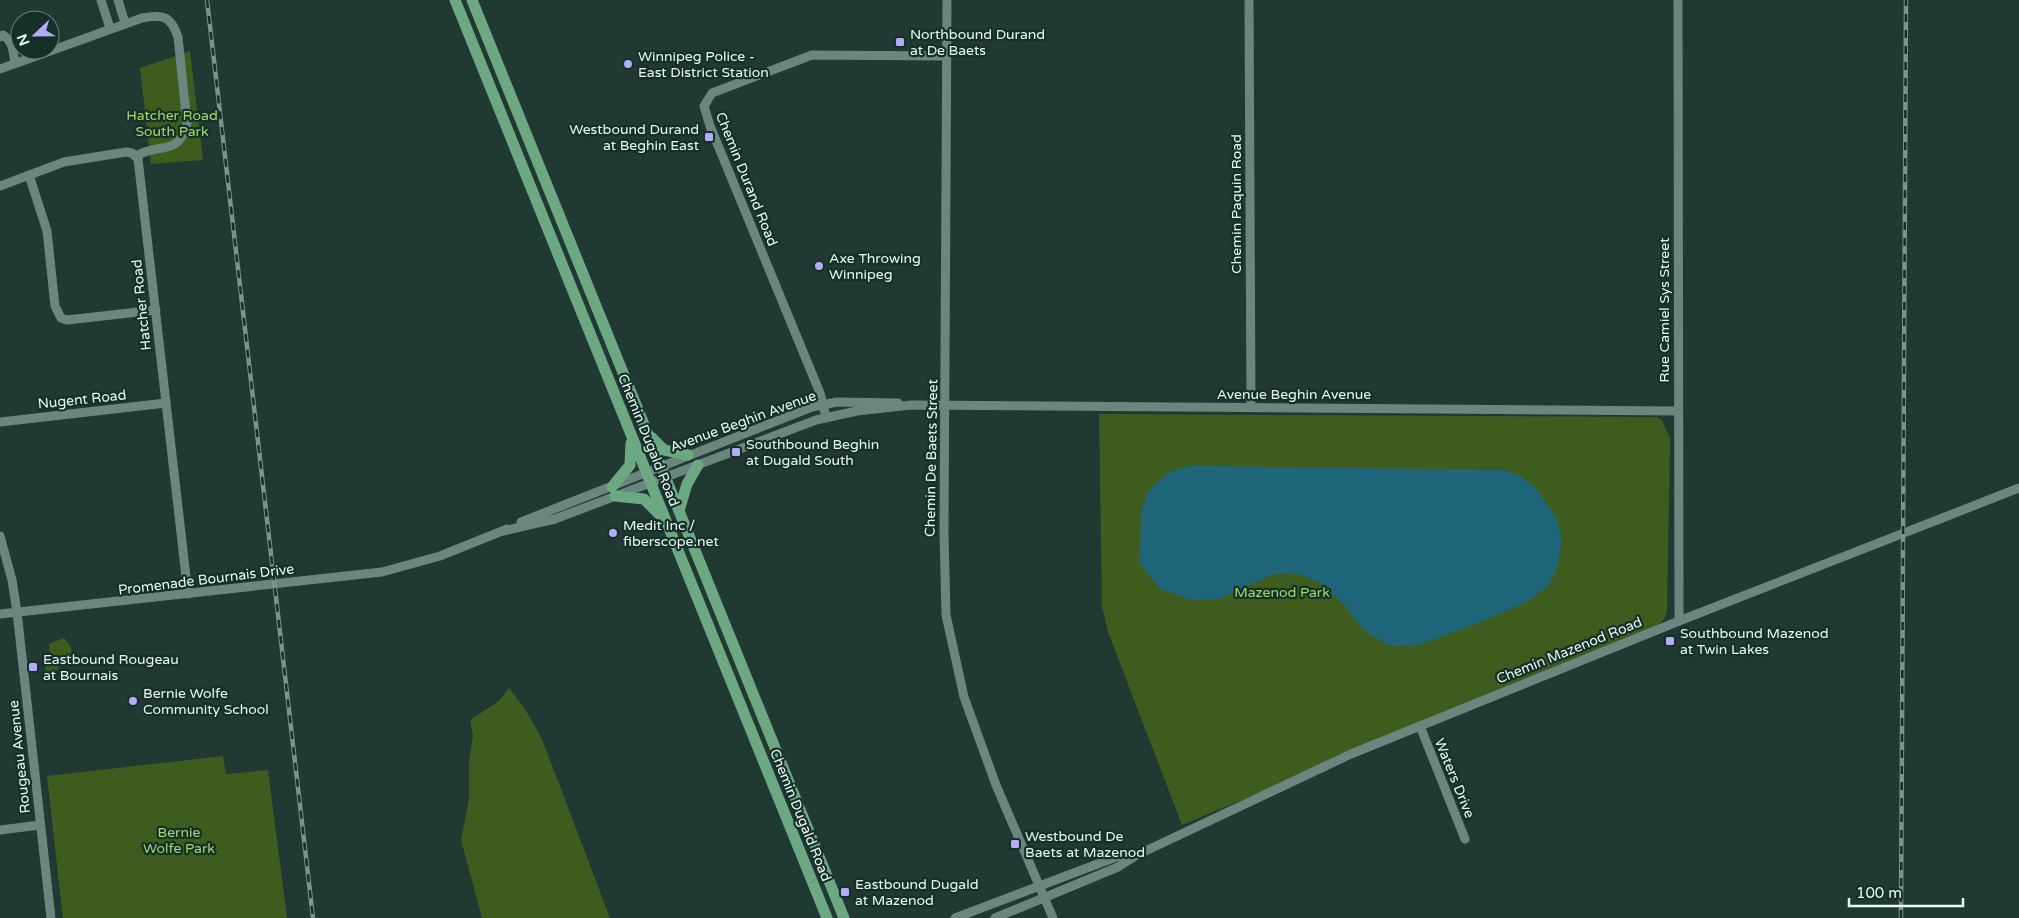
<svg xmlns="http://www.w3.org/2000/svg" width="2019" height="918" font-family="'Varela Round',sans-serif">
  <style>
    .green { fill: #3f5c1f }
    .water { fill: #1e6579 }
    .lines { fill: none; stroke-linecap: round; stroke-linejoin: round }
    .minor { stroke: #6b867e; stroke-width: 9 }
    .major { stroke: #6ca983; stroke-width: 11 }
    .rail-casing { stroke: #7e928c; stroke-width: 4.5 }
    .rail { stroke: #162f29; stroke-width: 2.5; stroke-dasharray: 8; stroke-linecap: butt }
    .poi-dot { fill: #b4acf9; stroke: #162f29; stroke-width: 2 }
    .labels { text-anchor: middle; stroke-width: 4.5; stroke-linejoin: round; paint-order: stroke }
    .poi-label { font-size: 14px; fill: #eaf9f4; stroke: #162f29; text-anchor: start }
    .park-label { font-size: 14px; fill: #a1d968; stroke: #162f29 }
    .street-label { font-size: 14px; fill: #eaf9f4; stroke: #162f29 }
  </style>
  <rect width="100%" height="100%" fill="#203933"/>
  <g class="green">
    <path d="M190 51 203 160 151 164 140 68Z"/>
    <path d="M1099 414 1657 417 1662 420 1670 439 1667 612 1663 621 1654 628 1182 825 1108 632 1102 606Z"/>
    <path d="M64 638 71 647 72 657 57 660 58 670 46 672 44 658 50 657 49 644Z"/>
    <path d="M509 688 525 709 542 739 610 918H482L461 840 469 799V761L473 736 470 720 499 701Z"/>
    <path d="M223 756 226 774 268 770 287 918H63L47 776Z"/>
  </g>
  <path class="water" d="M1190 466 1505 470 1522 477 1536 488 1556 517 1562 540 1557 568 1548 586 1528 601 1481 622 1419 645 1390 646 1366 632 1342 603 1319 582 1295 573 1274 574 1218 599 1191 600 1160 589 1140 563 1141 511 1149 491 1169 472Z"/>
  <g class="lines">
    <g class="minor">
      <path d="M101 0 110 28"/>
      <path d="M118 0 125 23"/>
      <path d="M947 0 944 533 946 615 964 697 996 785 1053 918"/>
      <path d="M1249 0 1251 407"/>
      <path d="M1678 0 1679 621"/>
      <path d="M0 37 3 35C13 41 13 52 15 63"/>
      <path d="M0 69 142 18C163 14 171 16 178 37L187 124C178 157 160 142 136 156"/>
      <path d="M29 175 47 231 55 306 61 318 67 320 156 310"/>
      <path d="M0 186 64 162 126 152 132 153 138 159 188 594"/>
      <path d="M826 417 820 393 710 126 704 106 712 93 812 55 946 56"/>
      <path d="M0 422 166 403"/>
      <path d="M521 522 812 407 837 402 898 403"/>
      <path d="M503 531 555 519 816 420 857 411 911 405 1677 411"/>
      <path d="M0 536 12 580 17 612 51 918"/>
      <path d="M0 614 382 572 440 556 507 529"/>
      <path d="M1420 726 1465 839"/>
      <path d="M0 830 40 825"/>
      <path d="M955 918 1116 857 1134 855"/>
      <path d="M995 918 1118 867 1137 855 1351 754 1679 621 2019 488"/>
    </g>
    <g class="major">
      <path d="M455 0 827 918"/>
      <path d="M472 0 844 918"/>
      <path d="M651 437 664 450 688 455"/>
      <path d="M612 487 630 465 631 443"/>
      <path d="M615 496 644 499 659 514"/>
      <path d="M679 511 687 484 698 465"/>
    </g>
    <defs>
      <g id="rail">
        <path d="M207 0 313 918"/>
        <path d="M1901 918 1906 0"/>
      </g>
    </defs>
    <use href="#rail" class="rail-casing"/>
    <use href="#rail" class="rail"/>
  </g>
  <g class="poi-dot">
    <rect x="895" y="37" width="10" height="10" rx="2.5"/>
    <circle cx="628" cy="64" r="5"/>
    <rect x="704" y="132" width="10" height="10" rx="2.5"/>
    <circle cx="819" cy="266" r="5"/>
    <rect x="731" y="447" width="10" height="10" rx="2.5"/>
    <circle cx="613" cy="533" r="5"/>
    <rect x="1665" y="636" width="10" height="10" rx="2.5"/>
    <rect x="28" y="662" width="10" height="10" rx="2.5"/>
    <circle cx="133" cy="701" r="5"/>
    <rect x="1010" y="839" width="10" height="10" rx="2.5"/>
    <rect x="840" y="887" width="10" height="10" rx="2.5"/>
  </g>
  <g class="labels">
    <g class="poi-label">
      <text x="910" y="39">Northbound Durand<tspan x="910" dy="16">at De Baets</tspan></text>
      <text x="638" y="61">Winnipeg Police -<tspan x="638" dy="16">East District Station</tspan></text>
      <text x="699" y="134" text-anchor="end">Westbound Durand<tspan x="699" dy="16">at Beghin East</tspan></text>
      <text x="829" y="263">Axe Throwing<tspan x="829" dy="16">Winnipeg</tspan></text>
      <text x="746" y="449">Southbound Beghin<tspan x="746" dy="16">at Dugald South</tspan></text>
      <text x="623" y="530">Medit Inc /<tspan x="623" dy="16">fiberscope.net</tspan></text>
      <text x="1680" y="638">Southbound Mazenod<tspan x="1680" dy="16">at Twin Lakes</tspan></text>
      <text x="43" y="664">Eastbound Rougeau<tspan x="43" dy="16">at Bournais</tspan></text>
      <text x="143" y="698">Bernie Wolfe<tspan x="143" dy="16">Community School</tspan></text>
      <text x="1025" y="841">Westbound De<tspan x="1025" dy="16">Baets at Mazenod</tspan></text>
      <text x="855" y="889">Eastbound Dugald<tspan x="855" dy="16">at Mazenod</tspan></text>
    </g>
    <g class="park-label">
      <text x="172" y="120">Hatcher Road<tspan x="172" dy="16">South Park</tspan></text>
      <text x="1282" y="597">Mazenod Park</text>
      <text x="179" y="837">Bernie<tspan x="179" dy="16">Wolfe Park</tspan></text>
    </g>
    <g class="street-label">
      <text transform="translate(747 179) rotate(68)" y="5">Chemin Durand Road</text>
      <text transform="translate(1236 204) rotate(-90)" y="5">Chemin Paquin Road</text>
      <text transform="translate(141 305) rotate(-96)" y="5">Hatcher Road</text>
      <text transform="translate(1664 310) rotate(-90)" y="5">Rue Camiel Sys Street</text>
      <text x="1294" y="399">Avenue Beghin Avenue</text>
      <text transform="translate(82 399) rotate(-6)" y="5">Nugent Road</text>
      <text transform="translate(743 421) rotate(-20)" y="5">Avenue Beghin Avenue</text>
      <text transform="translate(649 440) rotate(68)" y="5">Chemin Dugald Road</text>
      <text transform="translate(931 458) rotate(-89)" y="5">Chemin De Baets Street</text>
      <text transform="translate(206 579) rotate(-7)" y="5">Promenade Bournais Drive</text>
      <text transform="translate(1569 650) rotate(-22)" y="5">Chemin Mazenod Road</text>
      <text transform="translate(19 757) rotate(-96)" y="5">Rougeau Avenue</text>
      <text transform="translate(1455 778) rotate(68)" y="5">Waters Drive</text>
      <text transform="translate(801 815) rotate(68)" y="5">Chemin Dugald Road</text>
    </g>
  </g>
  <g transform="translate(35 35) rotate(248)"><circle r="24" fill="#162f29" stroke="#6b807a"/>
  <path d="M0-4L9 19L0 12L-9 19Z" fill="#b4acf9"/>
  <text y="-8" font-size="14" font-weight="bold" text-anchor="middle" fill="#eaf9f4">N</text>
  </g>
  <path d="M1849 898v8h114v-8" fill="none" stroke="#eaf9f4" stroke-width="2.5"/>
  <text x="1856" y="898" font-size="15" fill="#eaf9f4" stroke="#162f29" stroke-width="4" paint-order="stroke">100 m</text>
</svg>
